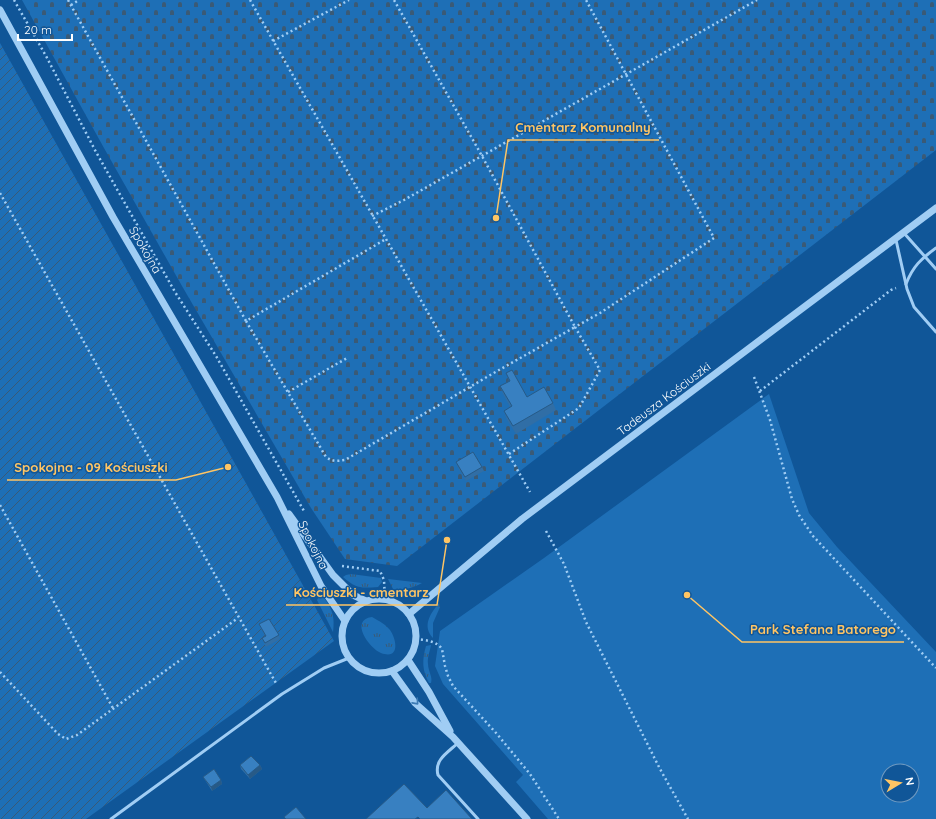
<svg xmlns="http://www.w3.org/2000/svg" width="936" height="819" font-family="Quicksand,sans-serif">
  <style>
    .grass { fill: url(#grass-tufts) }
    .cemetery { fill: url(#cemetery-stones) }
    .park { fill: #1e6fb6; fill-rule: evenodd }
    .garden { fill: url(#garden-furrows) }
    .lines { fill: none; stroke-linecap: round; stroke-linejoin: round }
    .path { stroke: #a0cdf4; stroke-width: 2.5; stroke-dasharray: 2 3; stroke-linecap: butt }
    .service { stroke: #a0cdf4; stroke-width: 3 }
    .tertiary { stroke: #a0cdf4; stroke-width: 7 }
    .wall { fill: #306ea6 }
    .shaded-wall { fill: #275a87 }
    .building { fill: #3880c1; stroke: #275a87 }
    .oneway { stroke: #3b7ab4 }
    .labels { text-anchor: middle; stroke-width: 3; stroke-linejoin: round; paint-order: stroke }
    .street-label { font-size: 12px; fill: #fff; stroke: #105698 }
    .leader { fill: none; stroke: #ffc564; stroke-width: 1.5 }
    .callout-dot { fill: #ffc564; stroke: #105698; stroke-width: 1.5 }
    .callout-label { font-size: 13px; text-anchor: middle; font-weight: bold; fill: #ffc564; stroke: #105698; stroke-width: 3; stroke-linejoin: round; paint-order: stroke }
  </style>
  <defs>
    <pattern id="grass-tufts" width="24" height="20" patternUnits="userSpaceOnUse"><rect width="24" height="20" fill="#1e6fb6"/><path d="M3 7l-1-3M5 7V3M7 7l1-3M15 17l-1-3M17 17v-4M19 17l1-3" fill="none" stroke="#3a5a76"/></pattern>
    <pattern id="cemetery-stones" width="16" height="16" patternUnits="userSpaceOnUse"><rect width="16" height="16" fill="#1e6fb6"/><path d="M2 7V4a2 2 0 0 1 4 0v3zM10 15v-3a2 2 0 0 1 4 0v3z" fill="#3a5a76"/></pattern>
    <pattern id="garden-furrows" width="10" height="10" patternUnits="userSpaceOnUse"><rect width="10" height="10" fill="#1e6fb6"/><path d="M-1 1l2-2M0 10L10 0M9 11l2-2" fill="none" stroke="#3a5a76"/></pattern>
  </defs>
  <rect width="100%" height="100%" fill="#105698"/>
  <g class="grass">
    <path d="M351 574 381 578 382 582 378 587C360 588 357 589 343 577L346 575Z"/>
    <path d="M388 579 422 583C412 588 404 591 393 589Z"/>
    <path d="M321 594C332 608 335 615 333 632L317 600Z"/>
    <path d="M439 603 440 607 433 623V638C422 626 430 614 439 603Z"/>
    <path d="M372 617C379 621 385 624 390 630 397 640 400 660 381 653 369 648 349 620 372 617Z"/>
    <path d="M431 645C430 651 427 658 428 664 428 671 433 677 431 683H429C422 670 422 660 426 646Z"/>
  </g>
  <path class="cemetery" d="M22 0H936V150L397 566 345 559 311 508 182 286 104 148Z"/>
  <path class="park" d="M769 394 809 513 837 547 936 652V819H548L516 782 523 775 443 684 435 666 440 631 544 558ZM888 771H912V795H888Z"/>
  <path class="garden" d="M0 43 334 641 86 819H0Z"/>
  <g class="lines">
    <g class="path">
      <path d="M14 0 46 56 96 152 175 292 216 356 304 511"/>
      <path d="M68 0 246 321 386 239"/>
      <path d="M250 0 530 492"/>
      <path d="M71 5 79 0"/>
      <path d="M273 41 349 0"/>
      <path d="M0 193 277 685"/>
      <path d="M372 216 404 200 757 0"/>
      <path d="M246 321 326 457C333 462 337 461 345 460L492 374 575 327 482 156 394 0"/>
      <path d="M754 377 770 420 792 499 799 515 813 536 936 668"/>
      <path d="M760 391 891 290 896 288"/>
      <path d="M288 392 347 358"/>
      <path d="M509 454 579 408 600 370 575 327 600 313 714 238 586 0"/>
      <path d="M0 505 114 710"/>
      <path d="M546 531 564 564 586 622 660 769 688 819"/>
      <path d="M342 566 380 571 384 580 385 599"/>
      <path d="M416 639C425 640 437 641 442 649L445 666 448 676 453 686 497 734 530 774 559 819"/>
      <path d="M0 672 58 734 66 739 77 735 238 618"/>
    </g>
    <g class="service">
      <path d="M903 232 936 269"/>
      <path d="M896 240 907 289 914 307 936 332"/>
      <path d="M906 284C913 266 921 259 936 248"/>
      <path d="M458 743C447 753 434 760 438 775L478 819"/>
      <path d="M111 819 282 694 324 668 349 658"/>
    </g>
    <g class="tertiary">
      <path d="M0 10 113 217 277 497 321 586 345 621"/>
      <path d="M289 514 333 575 353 595 366 601"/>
      <circle cx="379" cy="636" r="37"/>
      <path d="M409 614 522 519 936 208"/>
      <path d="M408 660 429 692 450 731"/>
      <path d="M392 671 415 703 453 737 527 819"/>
    </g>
  </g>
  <g class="wall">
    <path d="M506 373 527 397 553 403 556 410 516 434 506 418 504 411 510 407 503 394 500 386 509 381Z"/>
    <path d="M456 462 482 467 484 471 466 481 457 466Z"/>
    <path d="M259 624 279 635 280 639 266 647 262 638 265 636Z"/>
    <path d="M240 765H260L262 769 250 779 241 769Z"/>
    <path d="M203 777 221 780 222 784 212 791 205 780Z"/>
  </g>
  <g class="shaded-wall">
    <path d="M260 765 262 769 250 779 248 775Z"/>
    <path d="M221 780 222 784 212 791 211 787Z"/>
  </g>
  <g class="building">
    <path d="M512 370 527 397 544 387 553 403 513 426 504 411 512 406 500 386 510 381 506 373Z"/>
    <path d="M473 452 482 467 465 477 456 462Z"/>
    <path d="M269 619 279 635 265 643 262 638 266 636 259 624Z"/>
    <path d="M251 756 260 765 248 775 240 765Z"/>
    <path d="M214 769 221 780 211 787 203 777Z"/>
    <path d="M404 784 427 808 446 790 472 819H420L418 817 415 819H366Z"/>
    <path d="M296 807 306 819H286L284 817Z"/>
  </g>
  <defs><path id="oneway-chevron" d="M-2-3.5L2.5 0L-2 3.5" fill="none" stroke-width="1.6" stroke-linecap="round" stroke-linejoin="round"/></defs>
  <use class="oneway" href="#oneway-chevron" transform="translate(416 702) rotate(48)"/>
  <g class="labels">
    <g class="street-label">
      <text transform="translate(145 250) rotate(60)" y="4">Spokojna</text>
      <text transform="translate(664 399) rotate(-37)" y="4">Tadeusza Kościuszki</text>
      <text transform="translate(313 545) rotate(64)" y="4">Spokojna</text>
    </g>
  </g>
  <path class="leader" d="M496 218L508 140H659M228 467L176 480H7M447 540L437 605H286M687 595L742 642H904"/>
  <g class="callout-dot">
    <circle cx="496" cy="218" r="4"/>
    <circle cx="228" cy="467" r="4"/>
    <circle cx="447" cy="540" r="4"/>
    <circle cx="687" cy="595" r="4"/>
  </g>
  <g class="callout-label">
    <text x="583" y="132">Cmentarz Komunalny</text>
    <text x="91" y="472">Spokojna - 09 Kościuszki</text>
    <text x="361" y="597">Kościuszki - cmentarz</text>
    <text x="823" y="634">Park Stefana Batorego</text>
  </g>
  <g transform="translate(900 783) rotate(80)"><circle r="19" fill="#105698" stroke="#709ac1"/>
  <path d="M0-3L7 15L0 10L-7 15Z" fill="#ffc564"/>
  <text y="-6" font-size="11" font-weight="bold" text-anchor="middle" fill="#ffffff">N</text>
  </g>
  <path d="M18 34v6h54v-6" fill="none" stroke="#ffffff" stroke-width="2"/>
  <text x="24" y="34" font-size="12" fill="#ffffff" stroke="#105698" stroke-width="3" paint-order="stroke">20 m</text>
</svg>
